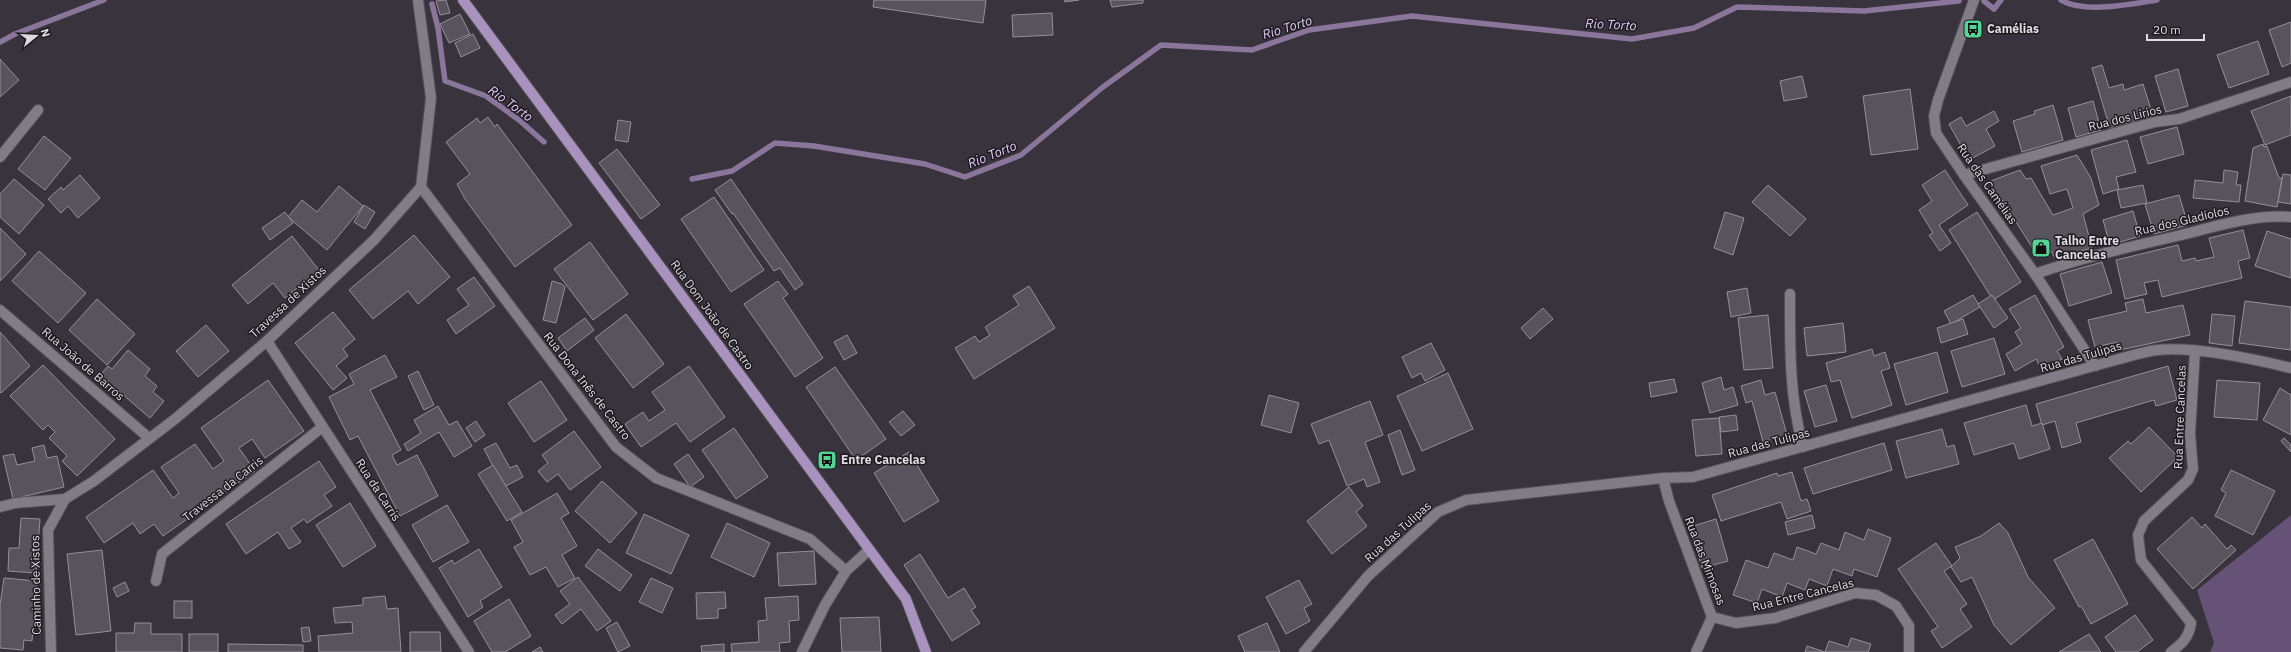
<svg xmlns="http://www.w3.org/2000/svg" width="2291" height="652" font-family="'IBM Plex Sans',sans-serif">
  <style>
    .forest { fill: #665276 }
    .lines { fill: none; stroke-linecap: round; stroke-linejoin: round }
    .stream { stroke: #8b769b; stroke-width: 5.5 }
    .building { fill: #58535c; stroke: #948f99 }
    .minor-casing { stroke: #545158; stroke-width: 12 }
    .primary-casing { stroke: #545158; stroke-width: 12 }
    .minor { stroke: #817c85; stroke-width: 10 }
    .primary { stroke: #aa92bf; stroke-width: 10 }
    .labels { text-anchor: middle; stroke-width: 3; stroke-linejoin: round; paint-order: stroke }
    .poi-label { font-size: 12px; font-weight: bold; fill: #dedbe1; stroke: #1e1c20; text-anchor: start }
    .street-label { font-size: 12px; fill: #dedbe1; stroke: #1e1c20 }
    .water-label { font-size: 13px; font-style: italic; fill: #e2c7f8; stroke: #1e1c20 }
  </style>
  <rect width="100%" height="100%" fill="#38333c"/>
  <path class="forest" d="M2291 515V652H2210L2214 643 2197 590Z"/>
  <g class="lines">
    <g class="stream">
      <path d="M2061 0C2085 14 2131 4 2157 0"/>
      <path d="M1984 1 1994 9 2001 0"/>
      <path d="M432 4 438 28 445 81 486 96 519 120 544 142"/>
      <path d="M0 42 15 34 104 0"/>
      <path d="M692 179 732 171 775 143 814 146 925 164 965 177 1021 155 1103 87 1161 45 1252 50 1309 30 1412 16 1632 39 1694 28 1737 7 1864 11 1959 1"/>
    </g>
  </g>
  <g class="building">
    <path d="M446 0 450 13 440 15 436 1Z"/>
    <path d="M874 0H986L983 23 873 7Z"/>
    <path d="M1064 0H1079L1065 2Z"/>
    <path d="M1110 0H1143V3L1112 7Z"/>
    <path d="M1052 13 1053 35 1013 37 1012 15Z"/>
    <path d="M460 14 470 34 449 43 440 24Z"/>
    <path d="M2291 22V63L2282 67 2269 30Z"/>
    <path d="M473 34 480 48 461 57 455 43Z"/>
    <path d="M2258 41 2269 74 2229 88 2217 55Z"/>
    <path d="M0 59 19 80 0 97Z"/>
    <path d="M2102 65 2109 88 2123 84 2124 90 2143 84 2153 116 2110 129 2092 68Z"/>
    <path d="M2178 69 2188 106 2166 112 2155 76Z"/>
    <path d="M1802 76 1807 97 1784 101 1780 81Z"/>
    <path d="M1910 89 1918 149 1871 155 1863 96Z"/>
    <path d="M2291 96V135L2265 145 2251 111Z"/>
    <path d="M2093 101 2101 130 2076 137 2068 108Z"/>
    <path d="M2053 105 2063 140 2022 152 2013 121 2035 114 2034 111Z"/>
    <path d="M1994 111 1999 121 1986 129 1995 146 1969 160 1949 124 1961 117 1966 126Z"/>
    <path d="M488 117 495 127 497 124 572 225 515 267 465 199 457 184 470 174 446 142 477 118 480 123Z"/>
    <path d="M618 120 631 122 628 142 615 140Z"/>
    <path d="M2177 127 2184 154 2148 164 2140 137Z"/>
    <path d="M44 136 71 158 45 190 18 169Z"/>
    <path d="M2127 140 2136 172 2116 177 2119 189 2103 194 2091 150Z"/>
    <path d="M2263 144 2264 147 2267 146 2279 178H2282L2277 207 2245 201 2253 148Z"/>
    <path d="M617 149 660 205 641 219 599 163Z"/>
    <path d="M2077 155 2091 178 2099 205 2083 214 2092 248 2055 258 2051 251 2037 255 2002 200 2005 208 1994 191 1991 181 2020 170 2026 179 2031 178 2053 215 2073 208 2067 189 2050 194 2041 166Z"/>
    <path d="M1945 170 1968 205 1939 225 1951 243 1940 251 1929 235 1933 233 1919 210 1932 201 1922 185Z"/>
    <path d="M2224 170 2238 172 2236 185H2241L2239 202 2193 198 2195 180 2223 183Z"/>
    <path d="M2283 174 2291 175V204L2278 202Z"/>
    <path d="M80 175 100 198 78 218 68 206 61 213 48 199 61 187 63 190Z"/>
    <path d="M14 179 44 205 19 234 0 217V194Z"/>
    <path d="M731 179 803 284 795 290 780 268 774 271 733 213 732 214 715 190Z"/>
    <path d="M1768 185 1806 219 1790 236 1752 202Z"/>
    <path d="M2143 185 2147 203 2121 208 2117 190Z"/>
    <path d="M339 186 363 206 327 250 288 217 302 200 317 212Z"/>
    <path d="M2179 195 2188 225 2154 234 2145 204Z"/>
    <path d="M714 197 764 270 731 292 681 219Z"/>
    <path d="M364 205 375 212 365 229 354 222Z"/>
    <path d="M2133 211 2140 236 2110 245 2103 220Z"/>
    <path d="M285 212 293 223 270 240 262 228Z"/>
    <path d="M1725 212 1744 218 1733 255 1714 248Z"/>
    <path d="M1977 212 2021 282 1993 300 1949 230Z"/>
    <path d="M0 228 26 254 0 281Z"/>
    <path d="M2243 230 2250 258 2238 261 2242 278 2162 297 2158 280 2144 283 2147 294 2125 299 2116 260 2178 245 2182 261 2195 258 2196 261 2214 257 2209 238Z"/>
    <path d="M2267 231 2291 239V278L2255 266Z"/>
    <path d="M414 235 450 277 418 304 408 291 373 319 349 290Z"/>
    <path d="M292 236 319 270 285 298 273 283 248 304 232 285Z"/>
    <path d="M590 242 628 294 593 320 554 269Z"/>
    <path d="M39 251 86 293 58 323 12 281Z"/>
    <path d="M2102 262 2112 293 2069 306 2060 274Z"/>
    <path d="M474 277 495 306 456 334 447 320 469 305 457 289Z"/>
    <path d="M552 281 562 284 565 287 556 323 543 320Z"/>
    <path d="M778 281 788 294 783 298 823 358 795 377 744 304Z"/>
    <path d="M1029 286 1055 328 974 379 955 348 975 336 979 342 990 335 985 327 1019 305 1013 296Z"/>
    <path d="M1747 288 1751 313 1731 317 1727 292Z"/>
    <path d="M1973 295 1980 307 1951 324 1944 311Z"/>
    <path d="M1992 295 2008 318 1994 328 1978 304Z"/>
    <path d="M2035 295 2064 347 2057 351 2062 359 2042 370 2036 359 2015 371 2006 354 2022 344 2015 332 2021 328 2009 309Z"/>
    <path d="M97 299 135 334 107 365 69 330Z"/>
    <path d="M2143 299 2146 313 2183 305 2190 335 2120 350 2118 342 2095 347 2088 320 2127 311 2125 303Z"/>
    <path d="M2245 301 2291 307V350L2239 343Z"/>
    <path d="M1543 308 1553 319 1530 339 1521 328Z"/>
    <path d="M333 312 355 339 343 349 348 356 336 366 347 378 333 390 295 343Z"/>
    <path d="M626 314 664 364 633 388 595 338Z"/>
    <path d="M2212 314 2235 316 2232 346 2209 343Z"/>
    <path d="M1768 315 1773 368 1744 370 1738 318Z"/>
    <path d="M585 318 594 330 567 351 558 338Z"/>
    <path d="M1963 319 1968 334 1941 343 1937 328Z"/>
    <path d="M1843 323 1846 352 1807 356 1804 328Z"/>
    <path d="M206 325 229 351 198 377 176 351Z"/>
    <path d="M0 332 30 366 1 393 0 392Z"/>
    <path d="M847 335 857 353 844 360 834 342Z"/>
    <path d="M1994 338 2005 374 1962 387 1951 351Z"/>
    <path d="M1431 343 1445 370 1425 381 1421 373 1412 378 1402 357Z"/>
    <path d="M1872 349 1874 356 1885 352 1890 368 1881 371 1892 405 1852 418 1840 380 1831 382 1826 363Z"/>
    <path d="M128 350 150 369 145 376 157 386 153 392 164 401 150 418 100 375 108 366 112 369Z"/>
    <path d="M1937 352 1948 392 1906 405 1894 364Z"/>
    <path d="M385 355 397 377 370 390 401 450 392 455 397 465 417 455 438 496 400 516 358 436 350 440 329 397 354 384 349 374Z"/>
    <path d="M43 365 115 439 77 476 62 461 67 456 49 438 55 432 48 425 43 430 10 396Z"/>
    <path d="M689 366 725 417 690 442 676 423 641 447 625 424 643 412 649 421 665 410 652 392Z"/>
    <path d="M2168 366 2177 400 2156 406 2154 400 2076 423 2081 442 2062 448 2055 421 2042 425 2036 404Z"/>
    <path d="M835 367 886 439 856 460 806 387Z"/>
    <path d="M418 371 434 405 424 410 408 376Z"/>
    <path d="M1448 373 1473 429 1422 451 1397 396Z"/>
    <path d="M1721 377 1724 390 1733 387 1738 405 1710 413 1702 383Z"/>
    <path d="M1674 379 1677 392 1651 397 1649 383Z"/>
    <path d="M268 380 304 431 265 458 252 439 239 448 255 471 163 536 154 524 140 534 133 523 104 543 86 517 153 470 173 498 179 493 161 467 195 444 213 469 224 461 201 428Z"/>
    <path d="M1761 380 1765 395 1775 392 1787 435 1763 442 1752 401 1746 403 1741 386Z"/>
    <path d="M2217 380 2260 383 2257 420 2214 417Z"/>
    <path d="M541 381 567 420 534 442 508 403Z"/>
    <path d="M1826 385 1837 421 1815 427 1804 391Z"/>
    <path d="M2280 388 2291 395V435L2263 420Z"/>
    <path d="M1269 395 1299 403 1291 433 1261 425Z"/>
    <path d="M1370 401 1383 435 1365 442 1380 482 1367 487 1364 479 1347 486 1329 440 1319 444 1311 424Z"/>
    <path d="M2026 405 2032 426 2042 423 2050 449 2019 459 2014 443 1974 455 1964 423Z"/>
    <path d="M438 406 449 425 457 421 472 446 454 457 439 432 408 451 404 444 421 433 414 420Z"/>
    <path d="M903 411 915 425 901 436 889 422Z"/>
    <path d="M1736 415 1738 430 1721 432 1719 417Z"/>
    <path d="M1719 418 1722 454 1696 456 1692 420Z"/>
    <path d="M476 421 485 435 475 442 466 428Z"/>
    <path d="M2149 427 2178 457 2141 492 2109 458 2128 441 2131 444Z"/>
    <path d="M734 428 768 477 736 499 702 450Z"/>
    <path d="M1942 429 1947 447 1954 445 1959 464 1906 478 1896 441Z"/>
    <path d="M1400 430 1415 470 1402 475 1388 435Z"/>
    <path d="M574 431 601 467 570 490 558 474 547 482 538 471 548 463 542 455Z"/>
    <path d="M2284 438 2291 445V452L2281 441Z"/>
    <path d="M496 443 510 468 517 465 523 477 504 487 484 449Z"/>
    <path d="M1884 443 1892 470 1813 494 1804 468Z"/>
    <path d="M44 445 47 458 57 456 64 487 13 499 3 456 14 454 17 465 35 461 32 448Z"/>
    <path d="M909 452 939 501 904 522 874 473Z"/>
    <path d="M688 454 704 477 690 487 674 464Z"/>
    <path d="M319 461 336 487 324 495 332 506 307 523 304 519 291 528 301 542 289 549 278 532 246 554 226 524Z"/>
    <path d="M493 465 522 512 507 521 478 474Z"/>
    <path d="M2231 470 2275 491 2253 535 2215 516 2226 493 2221 490Z"/>
    <path d="M1792 472 1801 501 1807 499 1811 511 1787 519 1781 502 1721 521 1712 495 1777 473 1778 476Z"/>
    <path d="M602 481 637 513 610 543 575 511Z"/>
    <path d="M1349 487 1363 506 1356 512 1367 526 1332 554 1307 521Z"/>
    <path d="M557 493 569 513 561 518 577 546 562 555 575 578 558 587 546 567 530 575 514 547 523 542 511 520Z"/>
    <path d="M350 503 376 546 343 567 316 525Z"/>
    <path d="M447 505 469 542 433 562 412 525Z"/>
    <path d="M644 514 689 535 671 574 626 553Z"/>
    <path d="M1812 515 1815 528 1788 535 1785 522Z"/>
    <path d="M2192 517 2202 528 2205 524 2227 549 2231 545 2236 550 2193 589 2157 549Z"/>
    <path d="M21 518 40 519 36 573 8 571 9 548H19Z"/>
    <path d="M1716 519 1728 561 1702 568 1690 527Z"/>
    <path d="M727 523 770 543 754 577 711 557Z"/>
    <path d="M1999 523 2008 533 2028 577 2055 608 2011 645 1994 625 1972 577 1961 582 1951 567 1960 558 1955 547 1981 536Z"/>
    <path d="M1868 529 1891 538 1877 577 1854 569 1852 576 1833 569 1827 586 1809 579 1805 590 1787 583 1782 597 1762 589 1757 603 1733 595 1746 560 1768 568 1774 553 1793 560 1797 547 1816 554 1821 543 1839 550 1845 532 1864 540Z"/>
    <path d="M2093 539 2128 604 2091 624 2081 606 2079 607 2054 560Z"/>
    <path d="M1936 543 1952 566 1944 571 1967 604 1960 609 1972 627 1942 648 1931 631 1938 627 1898 569Z"/>
    <path d="M479 549 502 587 480 601 483 607 468 617 439 568 452 560 454 564Z"/>
    <path d="M598 549 632 575 620 591 585 566Z"/>
    <path d="M102 550 111 631 76 635 67 554Z"/>
    <path d="M814 551 816 584 779 586 777 553Z"/>
    <path d="M920 554 948 598 964 588 976 607 971 610 980 623 952 641 904 565Z"/>
    <path d="M578 577 611 621 597 631 581 609 562 624 555 615 570 604 560 591Z"/>
    <path d="M4 578 37 581 32 641 24 640 23 650 0 648V605Z"/>
    <path d="M651 578 673 588 662 613 639 602Z"/>
    <path d="M1299 580 1312 604 1304 608 1310 621 1286 634 1266 597Z"/>
    <path d="M125 582 129 591 117 597 113 588Z"/>
    <path d="M725 592 726 608 718 609V618L697 619 696 593Z"/>
    <path d="M385 596 387 609 398 608 401 652H319L318 636 353 633 352 622 335 623 333 608 363 605V598Z"/>
    <path d="M798 596 799 620 789 621 790 642 779 643 780 652H732L731 644 759 642 758 621 767 620 765 598Z"/>
    <path d="M509 599 531 636 505 652H492L474 621Z"/>
    <rect x="174" y="601" width="18" height="17"/>
    <path d="M2135 615 2153 640 2137 652H2116L2105 637Z"/>
    <path d="M879 617 881 652H842L840 618Z"/>
    <path d="M617 622 630 646 618 652 606 628Z"/>
    <path d="M135 623H151V634H182V652H116V633H134Z"/>
    <path d="M1267 623 1280 652H1245L1238 636Z"/>
    <path d="M309 627 311 641 303 642 301 628Z"/>
    <path d="M410 632H440L441 652H410Z"/>
    <rect x="189" y="634" width="29" height="18"/>
    <path d="M2089 634 2101 652H2059Z"/>
    <path d="M1851 638 1871 644 1868 652H1805L1807 646 1825 652 1829 641 1848 647Z"/>
    <path d="M228 644 303 645V652H228Z"/>
    <path d="M724 644V652H702L701 646Z"/>
    <path d="M540 647 543 652H532Z"/>
  </g>
  <g class="lines">
    <defs>
      <g id="minor">
        <path d="M1974 0 1938 100 1934 116 1936 133 1964 175 2035 274 2095 366"/>
        <path d="M0 157 38 110"/>
        <path d="M1964 175 2155 122 2179 119 2291 82"/>
        <path d="M421 187 616 447 656 478 810 539 846 571"/>
        <path d="M2035 274C2081 258 2129 247 2177 236 2214 227 2253 214 2291 217"/>
        <path d="M1790 294C1790 348 1789 394 1803 447"/>
        <path d="M0 310 149 438"/>
        <path d="M267 341 469 652"/>
        <path d="M1663 478 1669 501 1712 617 1696 652"/>
        <path d="M0 507 16 503 65 499 94 481 175 419 267 341 374 240 421 187 431 98 418 0"/>
        <path d="M156 581 162 554 321 428"/>
        <path d="M1712 617 1736 623 1775 618 1855 593 1876 595 1896 606 1909 626V652"/>
        <path d="M51 652 48 530 65 499"/>
        <path d="M802 652 825 605 846 571 869 550"/>
        <path d="M1304 652 1368 576 1438 512 1466 500 1663 478 1693 477 2112 361C2127 357 2142 352 2157 350 2195 346 2254 359 2291 368"/>
        <path d="M2171 652C2183 643 2189 637 2191 623L2141 560 2138 535 2144 521 2188 480 2193 469 2190 434 2195 351"/>
      </g>
      <path id="primary" d="M463 0 906 599 926 652"/>
    </defs>
    <use href="#minor" class="minor-casing"/>
    <use href="#primary" class="primary-casing"/>
    <use href="#minor" class="minor"/>
    <use href="#primary" class="primary"/>
  </g>
  <defs>
    <symbol id="bus-square" viewBox="-11 -11 22 22"><rect x="-9" y="-9" width="18" height="18" rx="4" fill="#53d396" stroke="#1e1c20"/><path d="M-5-6H5V4H4V6H2V4H-2V6H-4V4H-5ZM-3.5-4V0h7V-4ZM-3.5 1.2v1.5H-2V1.2ZM2 1.2v1.5H3.5V1.2Z" fill="#111"/></symbol>
    <symbol id="shop-square" viewBox="-11 -11 22 22"><rect x="-9" y="-9" width="18" height="18" rx="4" fill="#53d396" stroke="#1e1c20"/><path d="M-5-2.5h2.3a2.7 3.5 0 0 1 5.4 0H5L5.5 6h-11ZM-1.5-2.5h3a1.5 2.3 0 0 0-3 0Z" fill="#111"/></symbol>
  </defs>
  <g fill-rule="evenodd">
    <use href="#bus-square" x="1962" y="18" width="22" height="22"/>
    <use href="#shop-square" x="2030" y="237" width="22" height="22"/>
    <use href="#bus-square" x="816" y="449" width="22" height="22"/>
  </g>
  <g class="labels">
    <g class="poi-label">
      <text x="1987" y="33">Camélias</text>
      <text x="2055" y="245">Talho Entre<tspan x="2055" dy="14">Cancelas</tspan></text>
      <text x="841" y="464">Entre Cancelas</text>
    </g>
    <g class="street-label">
      <text transform="translate(2125 118) rotate(-14)" y="4">Rua dos Lírios</text>
      <text transform="translate(1987 184) rotate(55)" y="4">Rua das Camélias</text>
      <text transform="translate(2182 221) rotate(-13)" y="4">Rua dos Gladíolos</text>
      <text transform="translate(288 302) rotate(-43)" y="4">Travessa de Xistos</text>
      <text transform="translate(712 315) rotate(54)" y="4">Rua Dom João de Castro</text>
      <text transform="translate(2081 357) rotate(-16)" y="4">Rua das Tulipas</text>
      <text transform="translate(83 364) rotate(41)" y="4">Rua João de Barros</text>
      <text transform="translate(587 386) rotate(52)" y="4">Rua Dona Inês de Castro</text>
      <text transform="translate(2180 417) rotate(-88)" y="4">Rua Entre Cancelas</text>
      <text transform="translate(1769 443) rotate(-15)" y="4">Rua das Tulipas</text>
      <text transform="translate(223 489) rotate(-38)" y="4">Travessa da Carris</text>
      <text transform="translate(378 490) rotate(57)" y="4">Rua da Carris</text>
      <text transform="translate(1398 532) rotate(-42)" y="4">Rua das Tulipas</text>
      <text transform="translate(1705 561) rotate(69)" y="4">Rua das Mimosas</text>
      <text transform="translate(36 585) rotate(-91)" y="4">Caminho de Xistos</text>
      <text transform="translate(1803 595) rotate(-14)" y="4">Rua Entre Cancelas</text>
    </g>
    <g class="water-label">
      <text transform="translate(1611 24) rotate(3)" y="5">Rio Torto</text>
      <text transform="translate(1287 27) rotate(-17)" y="5">Rio Torto</text>
      <text transform="translate(511 103) rotate(36)" y="5">Rio Torto</text>
      <text transform="translate(992 154) rotate(-22)" y="5">Rio Torto</text>
    </g>
  </g>
  <g transform="translate(36 36) rotate(72)" stroke="#1e1c20" stroke-width="3" paint-order="stroke">
  <path d="M0-3L7 15L0 10L-7 15Z" fill="#dedbe1"/>
  <text y="-6" font-size="11" font-weight="bold" text-anchor="middle" fill="#dedbe1">N</text>
  </g>
  <path d="M2147 34v6h57v-6" fill="none" stroke="#dedbe1" stroke-width="2"/>
  <text x="2153" y="34" font-size="12" fill="#dedbe1" stroke="#1e1c20" stroke-width="3" paint-order="stroke">20 m</text>
</svg>
